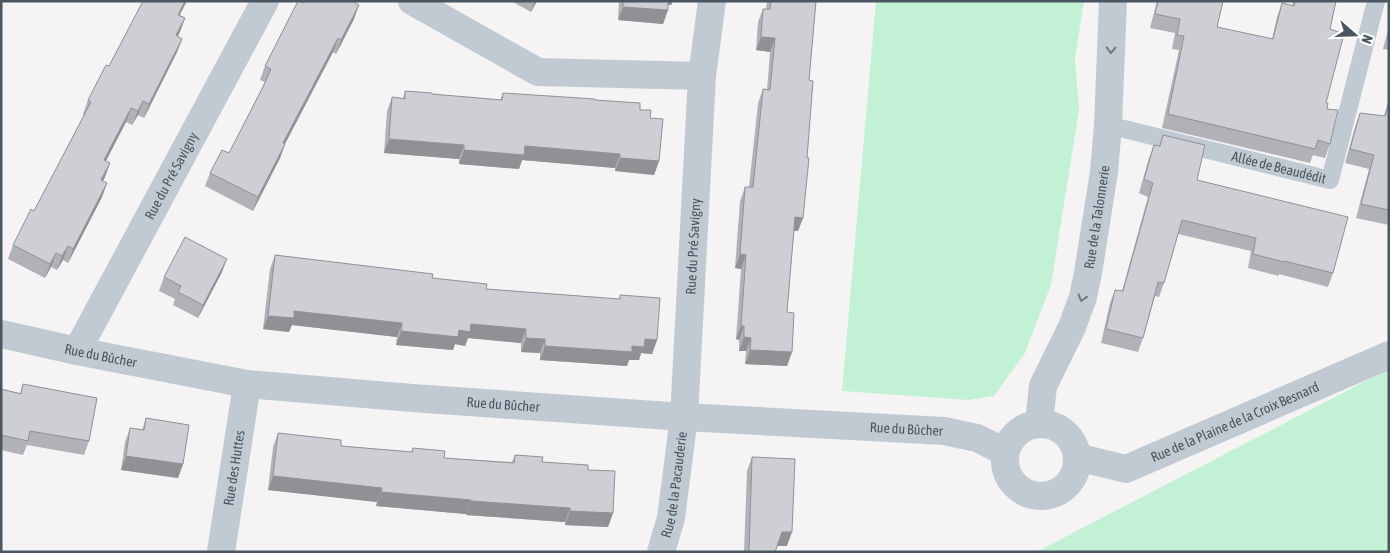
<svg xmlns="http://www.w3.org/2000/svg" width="1390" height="553" font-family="'Asap Condensed',sans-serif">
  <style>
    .green { fill: #c3f1d5 }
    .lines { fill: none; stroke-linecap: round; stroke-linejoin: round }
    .service { stroke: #c1cad2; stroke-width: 18 }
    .minor { stroke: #c1cad2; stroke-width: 28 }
    .wall { fill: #b0b2b7 }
    .shaded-wall { fill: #909195 }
    .building { fill: #cdcfd5; stroke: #909195 }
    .oneway { stroke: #6e7983 }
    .labels { text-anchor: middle; stroke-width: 5; stroke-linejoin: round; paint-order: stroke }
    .street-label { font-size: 14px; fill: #4a5661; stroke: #fff }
  </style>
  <rect width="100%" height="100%" fill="#f5f3f3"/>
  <g class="green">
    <path d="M876 1H1084L1075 59 1079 110 1051 285 1025 353 994 396 968 400 842 391Z"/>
    <path d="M1389 369V552H1036Z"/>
  </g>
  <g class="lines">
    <path class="service" id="s1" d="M1108 125 1330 180 1376 1"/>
    <g class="minor">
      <path d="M412 1 538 72 702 76"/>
      <path id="s2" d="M1 334 77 351 247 384 412 398 684 417 944 431 977 438 1005 452"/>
      <path id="s3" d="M77 351 265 1"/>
      <path id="s4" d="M1039 423 1043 386 1072 327 1083 297 1088 273 1104 172 1108 125 1113 1"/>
      <circle cx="1041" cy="460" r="36"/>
      <path id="s5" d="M1077 457 1126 469 1389 355"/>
      <path id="s6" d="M221 552 247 384"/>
      <path id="s7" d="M661 552 671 518 684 417 702 76 712 1"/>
    </g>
  </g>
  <g class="wall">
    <path d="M511 1H537L531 12Z"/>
    <path d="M619 1H673L671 5H668V10L663 24 618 20Z"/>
    <path d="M767 1H816L809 80 807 158 803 218 798 231H794L787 312 792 352 787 366 745 364 746 351H739V340L736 339 741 269 735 268 740 201 745 187H749L758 103 763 89 767 90 770 52 756 50 758 22 763 9H766Z"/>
    <path d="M1157 1H1223L1217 27 1272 39 1277 17 1282 3 1292 6 1293 1H1336L1330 29 1326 103 1330 144 1325 158 1313 155 1310 163 1162 128 1179 50 1172 49 1175 33 1150 28Z"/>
    <path d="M304 3 354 19 336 54 333 52 285 144 280 158 253 211 205 186 210 173 229 153 265 82 260 80 265 66Z"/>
    <path d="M180 15 185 18 178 36 182 39 177 52 144 118 138 115 132 125 126 122 106 161 110 163 103 181 107 183 102 197 68 263 63 260 57 270 51 267 45 278 8 259 13 245 34 211 84 115 83 114 88 100 109 66Z"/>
    <path d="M1389 26V50L1383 49Z"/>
    <path d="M405 91 432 94 500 100 503 93 595 100 640 110 650 118 659 161 654 175 615 171V168L522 160 519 169 459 164V159L384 153 387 111 392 97 403 98Z"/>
    <path d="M1389 98V225L1356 218 1369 169 1345 163 1355 127 1360 113 1384 116Z"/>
    <path d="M1163 135 1197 180 1333 273 1328 287 1279 274V276L1248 268 1251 251 1178 234 1164 283 1159 297 1155 296 1143 338 1138 352 1101 343 1110 303 1115 290 1122 291 1148 197 1139 193 1149 158 1154 145 1159 146Z"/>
    <path d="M275 255 432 278 486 289 619 299 620 295 657 340 652 354 641 353 639 360H629L627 366 540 360V353L521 352V343L468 338 465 346 455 344 453 350 396 345 397 337 292 325 289 332 263 329 270 269Z"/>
    <path d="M222 272 198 318 173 305 175 299 159 291 164 277Z"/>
    <path d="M23 384 89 441 84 455 27 445 23 455 1 450V389L20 393Z"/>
    <path d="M146 418 183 464 178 478 121 470 125 442 130 428 142 430Z"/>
    <path d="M278 433 341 446 411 452 413 448 444 458 512 462 515 455 542 462 588 470 613 513 608 527 565 525V522L466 515V514L376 506 377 502 268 490 273 447Z"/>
    <path d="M752 457 787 546H777L775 552H744L747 471Z"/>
  </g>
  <g class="shaded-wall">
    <path d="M185 1H187L173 28 178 15Z"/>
    <path d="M535 1H537L531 12Z"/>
    <path d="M666 1H673L671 5H664Z"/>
    <path d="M359 5 354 19 336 54 341 40Z"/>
    <path d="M623 7 668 10 663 24 618 20Z"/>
    <path d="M185 18 180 32 171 49 176 35Z"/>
    <path d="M761 37 775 38 770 52 756 50Z"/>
    <path d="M338 38 333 52 278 157 283 143Z"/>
    <path d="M182 39 177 52 144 118 149 104Z"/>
    <path d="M143 101 138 115 132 125 138 111Z"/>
    <path d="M131 108 126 122 99 174 104 160Z"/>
    <path d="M389 139 464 145 459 159 384 153Z"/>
    <path d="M285 144 280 158 253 211 258 197Z"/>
    <path d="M525 146 620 154 615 168 522 160 519 169 459 164 464 150Z"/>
    <path d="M620 158 659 161 654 175 615 171Z"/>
    <path d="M110 163 105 177 96 194 101 180Z"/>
    <path d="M107 183 102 197 68 263 73 249Z"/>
    <path d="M795 217 803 218 798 231H790Z"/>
    <path d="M68 246 63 260 57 270 62 256Z"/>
    <path d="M56 253 51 267 45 278 50 264Z"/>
    <path d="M740 254 746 255 741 269 735 268Z"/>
    <path d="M227 259 222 272 198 318 203 305Z"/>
    <path d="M294 311 402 323 397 337 292 325 289 332 263 329 268 316Z"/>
    <path d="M471 324 526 329 521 343 468 338 465 346 455 344 453 350 396 345 401 331 459 330Z"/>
    <path d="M741 326H744L739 340 736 339Z"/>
    <path d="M744 337 751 338 746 351H739Z"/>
    <path d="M526 338 545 339 540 353 521 352Z"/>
    <path d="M645 339 657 340 652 354 641 353 639 360H629L627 366 540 360 545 346H632Z"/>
    <path d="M750 350 792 352 787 366 745 364Z"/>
    <path d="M126 456 183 464 178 478 121 470Z"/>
    <path d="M273 476 382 488 377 502 268 490Z"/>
    <path d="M381 492 471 500 466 514 376 506Z"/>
    <path d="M471 501 570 508 565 522 466 515Z"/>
    <path d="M570 511 613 513 608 527 565 525Z"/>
    <path d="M782 532H792L787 546H777Z"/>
  </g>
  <g class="building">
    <path d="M143 1H185L178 15 185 18 176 35 182 39 149 104 143 101 138 111 131 108 104 160 110 163 101 180 107 183 73 249 68 246 62 256 56 253 50 264 13 245 31 209 34 211 91 102 88 100 106 65 109 66Z"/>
    <path d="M298 1H300L304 3 305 1H352L359 5 341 40 338 38 283 143 285 144 258 197 210 173 222 150 229 153 263 87 271 69 265 66Z"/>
    <path d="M623 1H668V10L623 7Z"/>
    <path d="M771 1H816L809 80 813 81 807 158H809L803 218 795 217 787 312 794 313 792 352 750 350 751 338 744 337V326H741L746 255 740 254 745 187H753L763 89 770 90 775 38 761 37 763 9H770Z"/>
    <path d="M1158 1H1223L1217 27 1273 39 1282 3 1294 6 1295 1H1336L1330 29 1344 34 1326 103H1328L1327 109 1338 110 1330 144 1318 140 1315 149 1168 114 1184 36 1177 35 1180 19 1155 14Z"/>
    <path d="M405 91 432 93V94L502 100 503 93 595 99V100L640 103V110H651L650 118 663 119 659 161 620 158V154L525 146 524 155 464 150V145L389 139 392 97 405 99Z"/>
    <path d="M1389 104V210L1361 204 1374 155 1350 149 1360 113 1385 116Z"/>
    <path d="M1163 135 1205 145 1197 180 1348 217 1333 273 1284 261V262L1253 254 1256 238 1182 220 1164 283 1158 282 1143 338 1106 329 1115 290 1123 291 1153 183 1144 179 1154 145 1160 146Z"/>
    <path d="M185 237 227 259 203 305 178 292 181 286 164 277Z"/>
    <path d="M275 255 433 274 432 278 487 284 486 289 620 299V295L660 298 657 340 645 339 644 347 632 346V352L545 346V339L526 338V329L471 324 470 332 459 330 458 337 401 331 402 323 294 311V318L268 316Z"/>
    <path d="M23 384 97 398 89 441 30 431 28 441 1 435V389L21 394Z"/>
    <path d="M146 418 189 425 183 464 126 456 130 428 144 430Z"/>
    <path d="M278 433 341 440V446L412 452 413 448 445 451 444 458 514 463 515 455 543 457 542 462 588 465V470L615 471 613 513 570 511V508L471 501V500L381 492 382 488 273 476Z"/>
    <path d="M752 457 795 459 792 532H782L775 552H749Z"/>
  </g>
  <defs><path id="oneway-chevron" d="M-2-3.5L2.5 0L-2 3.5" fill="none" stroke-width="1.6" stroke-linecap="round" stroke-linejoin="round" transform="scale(1.25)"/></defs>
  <g class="oneway">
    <use href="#oneway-chevron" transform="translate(1111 50) rotate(92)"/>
    <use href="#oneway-chevron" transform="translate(1082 298) rotate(107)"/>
  </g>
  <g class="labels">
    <g class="street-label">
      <text dy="5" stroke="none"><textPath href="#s1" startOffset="176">Allée de Beaudédit</textPath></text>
      <text dy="5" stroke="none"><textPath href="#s3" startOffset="199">Rue du Pré Savigny</textPath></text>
      <text dy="5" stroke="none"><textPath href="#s4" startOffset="216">Rue de la Talonnerie</textPath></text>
      <text dy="5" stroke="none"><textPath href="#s7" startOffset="308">Rue du Pré Savigny</textPath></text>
      <text dy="5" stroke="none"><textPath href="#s2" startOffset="102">Rue du Bûcher</textPath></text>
      <text dy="5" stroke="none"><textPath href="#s2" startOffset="508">Rue du Bûcher</textPath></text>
      <text dy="5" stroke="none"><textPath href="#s5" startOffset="169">Rue de la Plaine de la Croix Besnard</textPath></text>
      <text dy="5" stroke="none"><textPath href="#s2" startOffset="912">Rue du Bûcher</textPath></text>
      <text dy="5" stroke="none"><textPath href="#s6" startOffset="85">Rue des Huttes</textPath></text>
      <text dy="5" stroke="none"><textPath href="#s7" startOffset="69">Rue de la Pacauderie</textPath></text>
    </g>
  </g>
  <rect width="1390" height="553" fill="none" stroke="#4a5661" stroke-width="5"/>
  <g transform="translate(1355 35) rotate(110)" stroke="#ffffff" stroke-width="4" paint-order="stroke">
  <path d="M0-4L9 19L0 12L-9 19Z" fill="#4a5661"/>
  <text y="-8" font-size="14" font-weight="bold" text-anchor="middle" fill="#4a5661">N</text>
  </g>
</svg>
